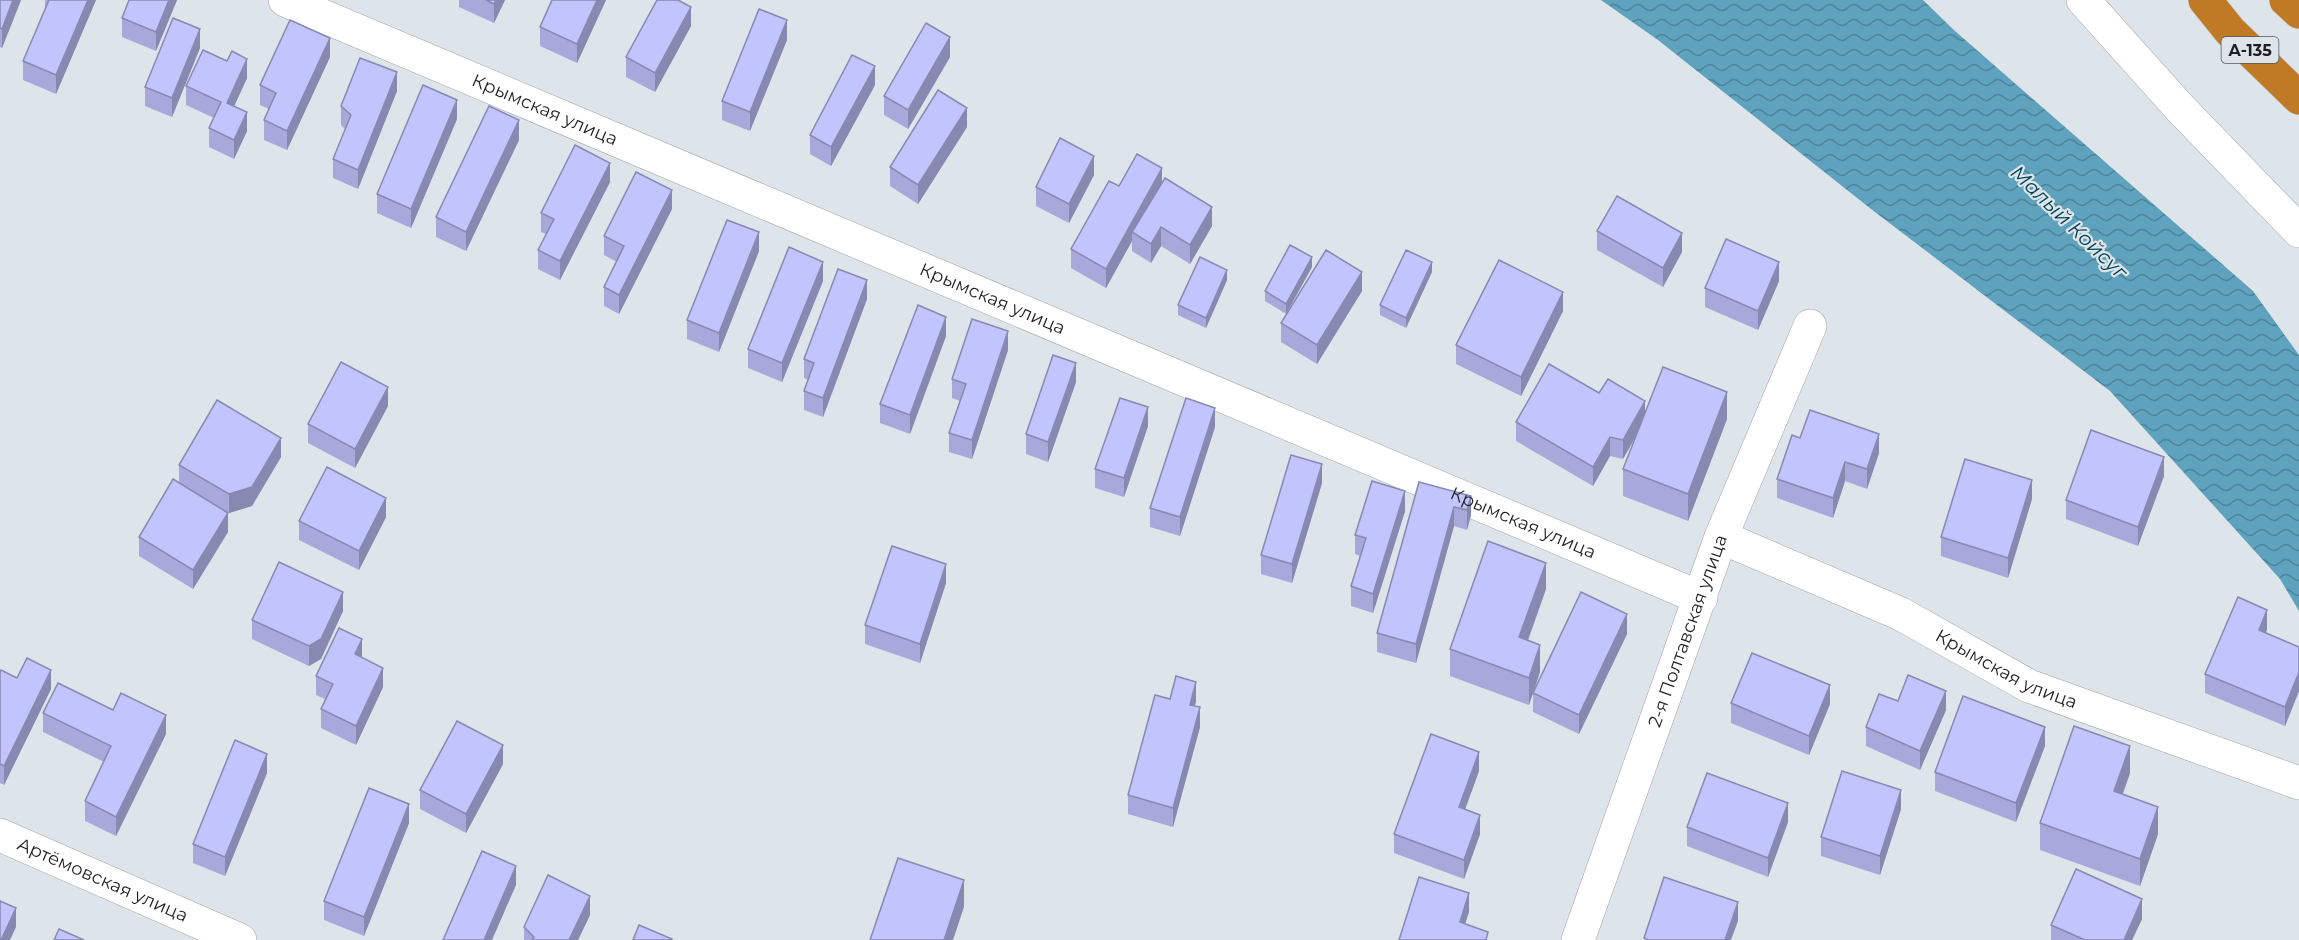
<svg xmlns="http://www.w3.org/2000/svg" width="2299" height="940" font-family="Montserrat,sans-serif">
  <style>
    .water { fill: url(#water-waves) }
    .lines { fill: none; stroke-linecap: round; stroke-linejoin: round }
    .minor-casing { stroke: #9ea4a9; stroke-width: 34 }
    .highway-casing { stroke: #bfc0c1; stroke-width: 34 }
    .minor { stroke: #fff; stroke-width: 33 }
    .highway { stroke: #c07a25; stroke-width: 33 }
    .wall { fill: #a6a9da }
    .shaded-wall { fill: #8789b1 }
    .building { fill: #c1c4fd; stroke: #8789b1; stroke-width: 1.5 }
    .labels { text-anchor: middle; stroke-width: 4.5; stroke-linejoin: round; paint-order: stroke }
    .shield { fill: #dee5ea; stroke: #565a5d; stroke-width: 1.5 }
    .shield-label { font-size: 16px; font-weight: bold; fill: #1c1e20 }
    .street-label { font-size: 18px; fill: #1c1e20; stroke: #dee5ea }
    .water-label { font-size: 20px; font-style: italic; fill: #014154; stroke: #dee5ea }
  </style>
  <defs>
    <pattern id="water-waves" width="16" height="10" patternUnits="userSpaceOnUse" patternTransform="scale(1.5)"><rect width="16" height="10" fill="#5ea2bd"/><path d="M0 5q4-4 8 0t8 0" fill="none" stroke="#4d8399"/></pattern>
  </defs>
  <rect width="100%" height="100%" fill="#dee5ea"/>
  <path class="water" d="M1601 0H1923L1955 31 2253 291 2299 355V611L2280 579 2110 391 1871 209 1658 40Z"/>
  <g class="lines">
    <defs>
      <g id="minor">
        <path id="s1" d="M285 0 1701 598"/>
        <path d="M2083 0 2179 107 2299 231"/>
        <path id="s2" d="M1721 537 1901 614 2029 686 2299 783"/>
        <path id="s3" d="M0 835 240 940"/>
        <path id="s4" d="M1578 940 1721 537 1810 326"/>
      </g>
      <g id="highway">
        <path d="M2205 0 2230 31 2299 98"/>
        <path d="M2286 0 2299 12"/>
      </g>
    </defs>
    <use href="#minor" class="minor-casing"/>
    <use href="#highway" class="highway-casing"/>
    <use href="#minor" class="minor"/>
    <use href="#highway" class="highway"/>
  </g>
  <g class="wall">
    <path d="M0 0H21L2 48 0 47Z"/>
    <path d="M45 0H96L56 94 23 80V61L45 9Z"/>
    <path d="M129 0H177L156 51 122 37V18Z"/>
    <path d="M459 0H505L494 23 459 7Z"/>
    <path d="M606 0 577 63 540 46V27Z"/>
    <path d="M691 26 655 92 626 77V57Z"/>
    <path d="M787 40 750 131 722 120V101Z"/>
    <path d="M200 48 172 117 145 106V87Z"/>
    <path d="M330 57 287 150 264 140V120L269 109 260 105V85Z"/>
    <path d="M950 57 908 129 884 115V96Z"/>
    <path d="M247 78 234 106 247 131 234 159 209 147V128L214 118 186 105V86Z"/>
    <path d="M875 85 831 166 810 154V135Z"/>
    <path d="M397 91 358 189 333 178V159L345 129 341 125V106Z"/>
    <path d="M457 119 411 228 377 213V194Z"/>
    <path d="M967 127 918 204 890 186V167Z"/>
    <path d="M519 140 466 251 436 237V217Z"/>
    <path d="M1094 175 1069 223 1036 206V187Z"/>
    <path d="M610 182 560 280 538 269V250L546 234 541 232V213Z"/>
    <path d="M1162 182 1212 226 1190 264 1161 246 1151 263 1132 251V241L1106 288 1071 268V249L1119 186Z"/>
    <path d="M672 209 619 314 604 306V287L617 262 604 255V236Z"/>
    <path d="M1597 231 1682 252 1663 287 1597 250Z"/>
    <path d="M759 251 719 352 687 339V320Z"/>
    <path d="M1312 267 1286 314 1265 301V291Z"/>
    <path d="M1432 272 1406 328 1380 315V305Z"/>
    <path d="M1227 280 1206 328 1178 315V305Z"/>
    <path d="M823 281 782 382 748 368V349Z"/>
    <path d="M1779 281 1758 330 1705 307V288Z"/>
    <path d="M1362 291 1317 364 1281 342V323Z"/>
    <path d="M867 299 823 417 804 410V391L808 380 804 378V359Z"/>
    <path d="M1563 311 1521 396 1456 364V345Z"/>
    <path d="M946 336 910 434 880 423V404Z"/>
    <path d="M1008 350 972 459 949 452V433L960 401 952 398V379Z"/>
    <path d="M1076 382 1048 462 1026 454V434Z"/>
    <path d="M1599 393 1645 414 1727 419 1688 521 1623 496V469L1637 434 1623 459 1610 456 1593 486 1516 441V422Z"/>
    <path d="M388 406 355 468 308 443V424Z"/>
    <path d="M1148 426 1124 497 1095 488V469Z"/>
    <path d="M1215 427 1180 536 1150 527V508Z"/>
    <path d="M1800 438 1879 453 1867 489 1845 481 1833 518 1777 498V479Z"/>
    <path d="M281 457 252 506 229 513 221 509 228 532 193 589 139 556V537L179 483V465Z"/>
    <path d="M2164 476 2138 546 2066 519V500Z"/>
    <path d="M1419 482 1471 496V515L1467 530 1454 526 1416 663 1377 652V633Z"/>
    <path d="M1322 483 1292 583 1261 574V555Z"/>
    <path d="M2032 499 2008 578 1941 556V537Z"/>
    <path d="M1405 511 1373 613 1351 606V586L1360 556 1355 554V535Z"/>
    <path d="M386 517 359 570 299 540V521Z"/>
    <path d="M946 583 920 663 865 644V625Z"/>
    <path d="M1546 589 1528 641 1540 672 1529 705 1450 676V649Z"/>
    <path d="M343 611 321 659 309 666 252 639V620Z"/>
    <path d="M2267 629 2266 633 2299 647V691L2285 726 2205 693V674Z"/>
    <path d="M1627 634 1579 734 1533 712V693Z"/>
    <path d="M362 658 383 687 356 745 321 728V709L325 699 316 695V676Z"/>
    <path d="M0 672 51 689 4 785 0 783Z"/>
    <path d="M1170 699 1196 701 1195 706 1200 727 1173 827 1128 814V795Z"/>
    <path d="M1898 701 1946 710 1920 770 1866 746V727Z"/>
    <path d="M1731 703 1830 704 1809 755 1731 723Z"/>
    <path d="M113 710 166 734 116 836 85 821V801L104 762 43 732V713Z"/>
    <path d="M2045 746 2016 822 1935 791V772Z"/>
    <path d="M503 764 466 833 420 809V790Z"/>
    <path d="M1479 771 1465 809 1480 834 1464 879 1394 853V834Z"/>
    <path d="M267 773 225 876 193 863V844Z"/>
    <path d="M2130 773 2123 794 2158 834 2140 886 2040 850V823Z"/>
    <path d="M1901 809 1880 875 1821 856V837Z"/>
    <path d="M1788 822 1768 877 1687 846V827Z"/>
    <path d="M409 823 364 936 324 920V901Z"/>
    <path d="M590 915 578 940H524V927Z"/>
    <path d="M2142 919 2132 940H2051V925Z"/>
  </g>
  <g class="shaded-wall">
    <path d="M13 0H21L2 48V29Z"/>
    <path d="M88 0H96L56 94V75Z"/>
    <path d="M169 0H177L156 51V32Z"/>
    <path d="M496 0H505L494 23V4Z"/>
    <path d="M597 0H606L577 63V44Z"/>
    <path d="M691 7V26L655 92V73Z"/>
    <path d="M787 20V40L750 131V112Z"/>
    <path d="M200 29V48L172 117V98Z"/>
    <path d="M950 37V57L908 129V110Z"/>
    <path d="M330 38V57L287 150V131Z"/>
    <path d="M247 59V78L227 122V103Z"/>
    <path d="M875 66V85L831 166V147Z"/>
    <path d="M397 72V91L358 189V170Z"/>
    <path d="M457 100V119L411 228V209Z"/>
    <path d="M967 108V127L918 204V185Z"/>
    <path d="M247 112V131L234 159V140Z"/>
    <path d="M519 120V140L466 251V232Z"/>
    <path d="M1094 156V175L1069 223V204Z"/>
    <path d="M610 163V182L560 280V261Z"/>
    <path d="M1162 168V187L1132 232V241L1106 288V269Z"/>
    <path d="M672 190V209L619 314V295Z"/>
    <path d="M1212 207V226L1190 264V245Z"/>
    <path d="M1161 227V246L1151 263V244Z"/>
    <path d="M759 232V251L719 352V333Z"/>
    <path d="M1682 233V252L1663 287V268Z"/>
    <path d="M1312 257V267L1286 314V304Z"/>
    <path d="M823 262V281L782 382V363Z"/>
    <path d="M1432 262V272L1406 328V318Z"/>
    <path d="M1779 262V281L1758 330V311Z"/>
    <path d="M1227 270V280L1206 328V318Z"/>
    <path d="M1362 272V291L1317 364V345Z"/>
    <path d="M867 280V299L823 417V398Z"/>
    <path d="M1563 292V311L1521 396V377Z"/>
    <path d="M946 317V336L910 434V415Z"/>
    <path d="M1008 331V350L972 459V440Z"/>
    <path d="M1076 363V382L1048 462V442Z"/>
    <path d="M388 387V406L355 468V449Z"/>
    <path d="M1727 392V419L1688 521V494Z"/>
    <path d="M1645 401V420L1623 459V440Z"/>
    <path d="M1148 407V426L1124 497V478Z"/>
    <path d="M1215 408V427L1180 536V517Z"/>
    <path d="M1879 434V453L1867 489V469Z"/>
    <path d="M1610 437V456L1593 486V467Z"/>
    <path d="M281 438V457L252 506 229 513V494Z"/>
    <path d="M2164 457V476L2138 546V527Z"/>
    <path d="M1845 462V481L1833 518V498Z"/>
    <path d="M1322 464V483L1292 583V564Z"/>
    <path d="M2032 480V499L2008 578V558Z"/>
    <path d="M1405 491V511L1373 613V594Z"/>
    <path d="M1471 496V515L1467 530V510Z"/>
    <path d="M386 498V517L359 570V551Z"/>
    <path d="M1454 507V526L1416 663V644Z"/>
    <path d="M228 513V532L193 589V570Z"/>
    <path d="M1546 563V589L1519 664V637Z"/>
    <path d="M946 564V583L920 663V644Z"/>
    <path d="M343 592V611L321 659 309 666V646Z"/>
    <path d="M2267 610V629L2259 650V630Z"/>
    <path d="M1627 614V634L1579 734V715Z"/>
    <path d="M362 639V658L355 654Z"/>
    <path d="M1540 645V672L1529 705V678Z"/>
    <path d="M383 668V687L356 745V726Z"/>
    <path d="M51 670V689L4 785V766Z"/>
    <path d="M2299 672V691L2285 726V707Z"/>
    <path d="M1196 682V701L1190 724V705Z"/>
    <path d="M1830 685V704L1809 755V736Z"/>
    <path d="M1946 691V710L1920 770V751Z"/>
    <path d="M1200 707V727L1173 827V808Z"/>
    <path d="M166 715V734L116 836V817Z"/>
    <path d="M2045 727V746L2016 822V803Z"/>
    <path d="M503 745V764L466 833V814Z"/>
    <path d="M2130 746V773L2114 818V791Z"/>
    <path d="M1479 752V771L1459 826V807Z"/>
    <path d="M267 754V773L225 876V857Z"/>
    <path d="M1901 790V809L1880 875V856Z"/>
    <path d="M1788 803V822L1768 877V858Z"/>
    <path d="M409 804V823L364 936V917Z"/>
    <path d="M2158 807V834L2140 886V859Z"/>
    <path d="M1480 815V834L1464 879V860Z"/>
    <path d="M516 866V885L492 940H484Z"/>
    <path d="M964 880V907L953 940H944Z"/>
    <path d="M1469 893V912L1460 940V922Z"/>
    <path d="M590 896V915L578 940H569Z"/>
    <path d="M2142 899V919L2132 940H2124Z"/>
    <path d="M1738 902V921L1731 940H1725Z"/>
    <path d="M16 908V927L10 940H1Z"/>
  </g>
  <g class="building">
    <path d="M0 0H13L2 29 0 28Z"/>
    <path d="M49 0H88L56 75 23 61Z"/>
    <path d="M129 0H169L156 32 122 18Z"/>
    <path d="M486 0H496L494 4Z"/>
    <path d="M552 0H597L577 44 540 27Z"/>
    <path d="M657 0H678L691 7 655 73 626 57Z"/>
    <path d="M759 9 787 20 750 112 722 101Z"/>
    <path d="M173 18 200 29 172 98 145 87Z"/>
    <path d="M290 20 330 38 287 131 264 120 276 93 260 85Z"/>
    <path d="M926 23 950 37 908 110 884 96Z"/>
    <path d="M203 50 227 61 232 51 247 59 227 103 247 112 234 140 209 128 221 102 186 86Z"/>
    <path d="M852 55 875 66 831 147 810 135Z"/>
    <path d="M360 58 397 72 358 170 333 159 351 115 341 106Z"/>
    <path d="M423 85 457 100 411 209 377 194Z"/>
    <path d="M938 90 967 108 918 185 890 167Z"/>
    <path d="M489 106 519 120 466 232 436 217Z"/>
    <path d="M1060 138 1094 156 1069 204 1036 187Z"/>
    <path d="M575 145 610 163 560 261 538 250 554 219 541 213Z"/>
    <path d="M1137 154 1162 168 1106 269 1071 249 1109 181 1119 186Z"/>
    <path d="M636 172 672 190 619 295 604 287 624 246 604 236Z"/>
    <path d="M1165 178 1212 207 1190 245 1161 227 1151 244 1132 232Z"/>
    <path d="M1617 196 1682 233 1663 268 1597 231Z"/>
    <path d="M727 220 759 232 719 333 687 320Z"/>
    <path d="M1726 239 1779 262 1758 311 1705 288Z"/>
    <path d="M1290 245 1312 257 1286 304 1265 291Z"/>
    <path d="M789 247 823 262 782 363 748 349Z"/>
    <path d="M1326 250 1362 272 1317 345 1281 323Z"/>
    <path d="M1406 250 1432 262 1406 318 1380 305Z"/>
    <path d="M1200 257 1227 270 1206 318 1178 305Z"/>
    <path d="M1499 260 1563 292 1521 377 1456 345Z"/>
    <path d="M838 269 867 280 823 398 804 391 814 363 804 359Z"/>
    <path d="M918 305 946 317 910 415 880 404Z"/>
    <path d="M972 319 1008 331 972 440 949 433 966 384 952 379Z"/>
    <path d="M1053 355 1076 363 1048 442 1026 434Z"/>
    <path d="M341 362 388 387 355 449 308 424Z"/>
    <path d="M1549 364 1599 393 1608 379 1645 401 1623 440 1610 437 1593 467 1516 422Z"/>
    <path d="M1663 367 1727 392 1688 494 1623 469Z"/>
    <path d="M1120 398 1148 407 1124 478 1095 469Z"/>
    <path d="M1186 398 1215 408 1180 517 1150 508Z"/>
    <path d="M217 400 281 438 252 487 229 494 179 465Z"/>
    <path d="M1810 410 1879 434 1867 469 1845 462 1833 498 1777 479 1792 435 1800 438Z"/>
    <path d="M2091 430 2164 457 2138 527 2066 500Z"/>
    <path d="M1291 455 1322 464 1292 564 1261 555Z"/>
    <path d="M1965 459 2032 480 2008 558 1941 537Z"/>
    <path d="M327 467 386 498 359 551 299 521Z"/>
    <path d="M173 479 228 513 193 570 139 537Z"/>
    <path d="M1372 481 1405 491 1373 594 1351 586 1366 538 1355 535Z"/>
    <path d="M1419 482 1471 496 1467 510 1454 507 1416 644 1377 633Z"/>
    <path d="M1488 541 1546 563 1519 637 1540 645 1529 678 1450 649Z"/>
    <path d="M892 546 946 564 920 644 865 625Z"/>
    <path d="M279 562 343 592 321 639 309 646 252 620Z"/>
    <path d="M1581 592 1627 614 1579 715 1533 693Z"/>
    <path d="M2238 597 2267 610 2259 630 2299 647V672L2285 707 2205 674Z"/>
    <path d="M339 628 362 639 355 654 383 668 356 726 321 709 333 684 316 676Z"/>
    <path d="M1752 653 1830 685 1809 736 1731 703Z"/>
    <path d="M27 658 51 670 4 766 0 764V672L1 670 17 678Z"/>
    <path d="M1908 675 1946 691 1920 751 1866 727 1879 694 1898 701Z"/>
    <path d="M1176 676 1196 682 1190 705 1200 707 1173 808 1128 795 1155 695 1170 699Z"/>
    <path d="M58 683 113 710 121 693 166 715 116 817 85 801 111 746 43 713Z"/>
    <path d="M1963 696 2045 727 2016 803 1935 772Z"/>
    <path d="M457 721 503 745 466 814 420 790Z"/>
    <path d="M2074 726 2130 746 2114 791 2158 807 2140 859 2040 823Z"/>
    <path d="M1431 734 1479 752 1459 807 1480 815 1464 860 1394 834Z"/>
    <path d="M235 740 267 754 225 857 193 844Z"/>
    <path d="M1842 771 1901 790 1880 856 1821 837Z"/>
    <path d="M1707 773 1788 803 1768 858 1687 827Z"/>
    <path d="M369 788 409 804 364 917 324 901Z"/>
    <path d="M482 851 516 866 484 940H443Z"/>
    <path d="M898 858 964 880 944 940H870Z"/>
    <path d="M2076 869 2142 899 2124 940H2085L2051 925Z"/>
    <path d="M548 875 590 896 569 940H532L534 937 524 927Z"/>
    <path d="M1419 877 1469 893 1460 922 1488 932 1486 940H1399Z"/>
    <path d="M1664 877 1738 902 1725 940H1648L1644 938Z"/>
    <path d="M0 901 16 908 1 940H0Z"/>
    <path d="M639 925 672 939V940H633Z"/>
    <path d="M59 929 84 940H54Z"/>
  </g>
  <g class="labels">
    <rect class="shield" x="2221.5" y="37" width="57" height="26" rx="4.5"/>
    <g class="shield-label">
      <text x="2250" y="56">А-135</text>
    </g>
    <g class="street-label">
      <text dy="6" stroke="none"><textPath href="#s1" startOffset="282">Крымская улица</textPath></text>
      <text dy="6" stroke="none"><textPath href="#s1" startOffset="768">Крымская улица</textPath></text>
      <text dy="6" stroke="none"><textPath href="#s1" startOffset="1344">Крымская улица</textPath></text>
      <text dy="6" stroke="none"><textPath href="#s4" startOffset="328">2-я Полтавская улица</textPath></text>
      <text dy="6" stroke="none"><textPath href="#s2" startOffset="315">Крымская улица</textPath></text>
      <text dy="6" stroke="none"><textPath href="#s3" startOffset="112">Артёмовская улица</textPath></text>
    </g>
    <g class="water-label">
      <text transform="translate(2069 222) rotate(44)" y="7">Малый Койсуг</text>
    </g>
  </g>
</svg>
